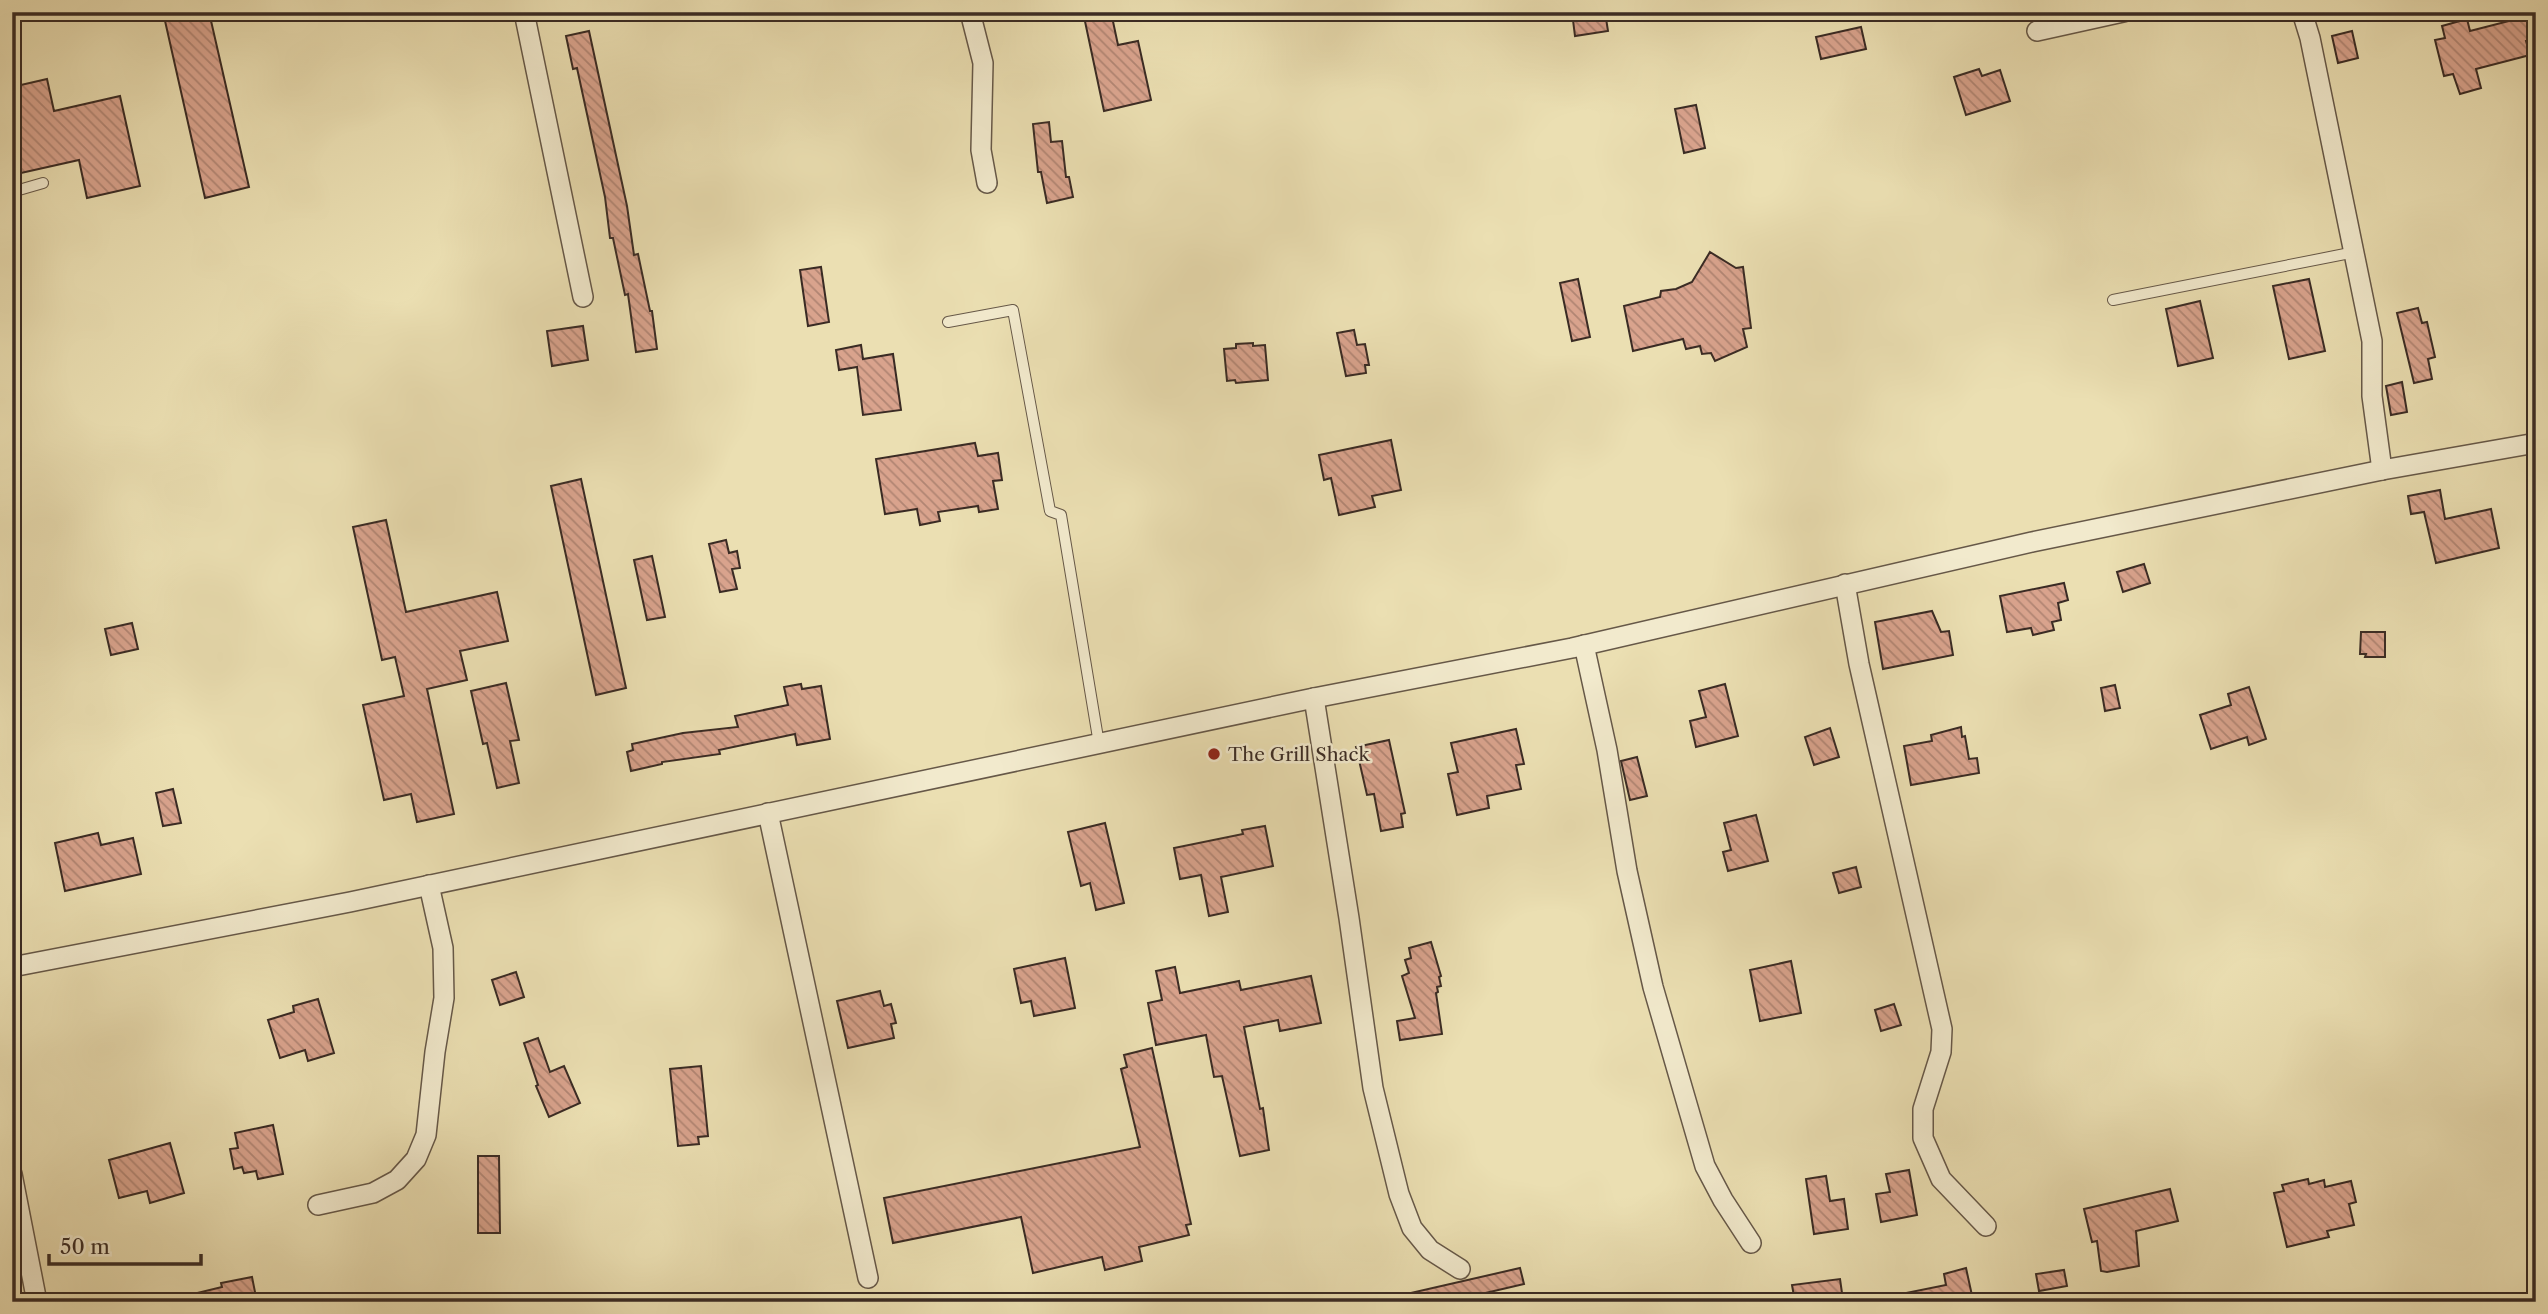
<svg xmlns="http://www.w3.org/2000/svg" width="2548" height="1314" font-family="'Libre Caslon Text',serif">
  <style>
    .building { fill: url(#building-back-hatch); stroke: #3a2b24; stroke-width: 2 }
    .lines { fill: none; stroke-linecap: round; stroke-linejoin: round }
    .service-casing { stroke: #665848; stroke-width: 12 }
    .minor-casing { stroke: #665848; stroke-width: 22 }
    .service { stroke: #f2eacd; stroke-width: 10 }
    .minor { stroke: #f2eacd; stroke-width: 19 }
    .poi-dot { fill: #8f2418; stroke: #f2eacd; stroke-width: 2.5 }
    .labels { text-anchor: middle; stroke-width: 5; stroke-linejoin: round; paint-order: stroke }
    .poi-label { font-size: 19px; fill: #3a2b24; stroke: #f2eacd; text-anchor: start }
  </style>
  <defs>
    <pattern id="building-back-hatch" width="6" height="6" patternUnits="userSpaceOnUse" patternTransform="scale(1.75)"><rect width="6" height="6" fill="#d9a38d"/><path d="M-1 5l2 2M0 0l6 6M5-1l2 2" fill="none" stroke="#b18573"/></pattern>
  </defs>
  <rect width="100%" height="100%" fill="#ebdfb2"/>
  <filter id="stains"><feTurbulence type="fractalNoise" baseFrequency=".00286" numOctaves="4"/><feColorMatrix values="0 0 0 0 .2 0 0 0 0 .09 0 0 0 0 .02 0 0 0 .5 -.17"/></filter>
  <radialGradient id="worn" r=".72"><stop offset=".6" stop-color="#630" stop-opacity="0"/><stop offset="1" stop-color="#630" stop-opacity=".3"/></radialGradient>
  <g class="building">
    <path d="M163 12H209L249 187 205 198Z"/>
    <path d="M1083 12H1111L1118 45 1138 41 1151 100 1104 111Z"/>
    <path d="M1572 12H1605L1608 31 1575 36Z"/>
    <path d="M2536 14V38L2526 41 2530 55 2476 69 2481 88 2460 94 2453 74 2444 76 2435 40 2445 38 2442 26 2467 19 2470 31Z"/>
    <path d="M1861 27 1866 49 1821 59 1816 37Z"/>
    <path d="M589 31 627 206 634 255 638 254 650 311H652L657 349 636 352 628 294 625 295 613 238H610L605 197 577 68 573 69 566 36Z"/>
    <path d="M2352 31 2358 58 2338 63 2332 36Z"/>
    <path d="M1979 69 1982 76 2000 70 2010 101 1966 115 1954 77Z"/>
    <path d="M47 79 54 111 120 96 140 186 87 198 79 160 12 175V87Z"/>
    <path d="M1696 105 1705 148 1684 153 1675 109Z"/>
    <path d="M1049 122 1051 142 1062 141 1066 177H1069L1073 197 1047 203 1041 172H1038L1033 124Z"/>
    <path d="M1710 252 1736 268 1743 267 1751 328 1743 329 1747 347 1715 361 1711 353 1702 354 1700 346 1686 349 1683 339 1633 351 1624 306 1660 297 1661 291 1676 289 1692 282Z"/>
    <path d="M821 267 829 322 808 326 800 270Z"/>
    <path d="M1578 279 1590 337 1572 341 1560 283Z"/>
    <path d="M2309 279 2325 351 2289 359 2273 286Z"/>
    <path d="M2200 301 2213 358 2178 366 2166 309Z"/>
    <path d="M2418 308 2422 323 2427 322 2435 357 2428 359 2432 379 2414 383 2397 313Z"/>
    <path d="M583 326 588 360 552 366 547 331Z"/>
    <path d="M1354 330 1357 345 1365 344 1369 365H1365L1366 373 1346 376 1337 333Z"/>
    <path d="M1253 343V346L1265 345 1268 380 1236 383 1235 380 1227 381 1224 349 1236 348V344Z"/>
    <path d="M861 345 863 359 893 354 901 410 863 415 857 367 839 370 836 350Z"/>
    <path d="M2402 382 2407 412 2391 415 2386 386Z"/>
    <path d="M1391 440 1401 490 1372 496 1375 507 1339 515 1331 478 1324 480 1319 455Z"/>
    <path d="M975 443 978 456 998 453 1002 480 993 481 998 509 979 512 978 506 938 512 940 521 920 525 917 509 885 514 876 459Z"/>
    <path d="M581 479 626 688 596 695 551 486Z"/>
    <path d="M2440 490 2445 519 2491 509 2499 548 2436 563 2424 512 2411 514 2408 496Z"/>
    <path d="M386 520 406 612 497 592 508 641 460 651 467 680 427 689 454 814 417 822 411 794 384 800 363 705 404 696 395 657 382 660 353 527Z"/>
    <path d="M726 540 729 553 737 551 740 568 732 569 737 589 720 592 709 544Z"/>
    <path d="M652 556 665 617 647 620 634 560Z"/>
    <path d="M2144 564 2150 583 2123 592 2117 572Z"/>
    <path d="M2064 583 2068 600 2058 603 2061 620 2052 622 2054 630 2033 635 2031 628 2007 632 2000 596Z"/>
    <path d="M1932 611 1941 632 1949 631 1953 655 1883 669 1875 622Z"/>
    <path d="M132 623 138 649 111 655 105 629Z"/>
    <path d="M2361 632H2385V657H2365L2366 654H2360Z"/>
    <path d="M506 683 519 740 510 741 519 783 497 788 487 743 483 744 471 691Z"/>
    <path d="M801 684 802 689 821 686 830 739 797 745 795 734 719 750 720 754 662 762V764L631 771 627 752 633 750 632 744 683 733 738 727 735 716 788 705 784 687Z"/>
    <path d="M1725 684 1738 736 1696 747 1690 721 1706 717 1699 691Z"/>
    <path d="M2115 685 2120 708 2105 711 2101 688Z"/>
    <path d="M2249 687 2266 739 2249 745 2247 737 2211 749 2200 715 2231 705 2228 694Z"/>
    <path d="M1961 727 1962 737 1965 736 1969 759 1977 758 1979 773 1911 785 1904 746 1932 741 1931 735Z"/>
    <path d="M1830 728 1839 757 1814 765 1805 737Z"/>
    <path d="M1516 729 1524 764 1516 765 1521 789 1487 796 1489 808 1457 815 1448 774 1458 772 1451 743Z"/>
    <path d="M1389 740 1405 813 1401 814 1403 827 1381 831 1374 794 1367 795 1356 747Z"/>
    <path d="M1637 757 1647 796 1630 800 1621 761Z"/>
    <path d="M173 789 181 823 163 826 156 793Z"/>
    <path d="M1756 815 1768 861 1728 871 1723 852 1731 850 1724 823Z"/>
    <path d="M1105 823 1124 903 1096 910 1090 883 1081 886 1068 832Z"/>
    <path d="M1265 826 1273 866 1221 877 1228 912 1209 916 1201 875 1180 879 1174 848 1243 834 1242 830Z"/>
    <path d="M98 833 101 845 133 838 141 874 65 891 55 843Z"/>
    <path d="M1856 867 1861 887 1839 893 1833 873Z"/>
    <path d="M1431 942 1441 976 1439 977 1441 986 1437 987 1438 992 1436 993 1442 1034 1400 1040 1397 1021 1415 1018 1402 976 1409 973 1405 960 1411 958 1409 948Z"/>
    <path d="M1065 958 1075 1008 1034 1016 1031 1001 1021 1003 1014 969Z"/>
    <path d="M1791 961 1801 1013 1760 1021 1750 970Z"/>
    <path d="M1175 967 1180 993 1239 981 1241 990 1311 976 1321 1023 1280 1031 1278 1020 1244 1027 1260 1109 1263 1108 1269 1150 1240 1156 1222 1076 1214 1077 1206 1035 1156 1045 1148 1003 1162 1000 1156 971Z"/>
    <path d="M516 972 524 997 500 1005 492 980Z"/>
    <path d="M880 991 884 1006 891 1004 896 1023 891 1024 894 1038 848 1048 837 1001Z"/>
    <path d="M318 999 334 1053 308 1061 305 1050 280 1058 268 1020 294 1012 293 1006Z"/>
    <path d="M1894 1004 1901 1025 1881 1031 1875 1010Z"/>
    <path d="M538 1038 550 1072 564 1066 580 1103 549 1117 536 1086 538 1085 524 1043Z"/>
    <path d="M1152 1048 1191 1224 1186 1225 1189 1235 1139 1247 1142 1261 1105 1270 1102 1257 1033 1273 1021 1217 893 1243 884 1198 1140 1147 1121 1069 1127 1067 1124 1055Z"/>
    <path d="M701 1066 708 1136 698 1137 699 1144 678 1146 670 1069Z"/>
    <path d="M273 1125 283 1174 258 1179 256 1171 244 1173 242 1167 234 1169 230 1149 238 1148 235 1133Z"/>
    <path d="M170 1143 184 1193 150 1203 147 1191 119 1198 109 1160Z"/>
    <path d="M478 1156H499L500 1233H478Z"/>
    <path d="M1909 1170 1917 1215 1881 1222 1876 1194 1890 1192 1886 1174Z"/>
    <path d="M1826 1176 1830 1201 1844 1199 1848 1229 1814 1234 1806 1179Z"/>
    <path d="M2308 1179 2309 1184 2324 1180 2325 1187 2351 1181 2356 1202 2349 1204 2354 1225 2327 1231 2329 1237 2287 1247 2274 1193 2284 1191 2282 1185Z"/>
    <path d="M2170 1189 2178 1221 2136 1231 2139 1266 2107 1272 2101 1271 2097 1241 2092 1242 2084 1209Z"/>
    <path d="M1520 1268 1524 1284 1447 1302H1403L1402 1295Z"/>
    <path d="M1966 1268 1973 1300 1965 1302H1902L1901 1294 1946 1285 1944 1274Z"/>
    <path d="M2064 1270 2067 1286 2039 1291 2036 1274Z"/>
    <path d="M252 1277 257 1302H190L189 1295 222 1287 221 1283Z"/>
    <path d="M1840 1279 1843 1300 1795 1302 1792 1285Z"/>
  </g>
  <g class="lines">
    <defs>
      <g id="service">
        <path d="M12 192 43 183"/>
        <path d="M2113 300 2355 252"/>
        <path d="M948 322 1013 310 1050 511 1061 515 1099 744"/>
      </g>
      <g id="minor">
        <path d="M524 12 583 297"/>
        <path d="M970 12 983 63 981 150 987 183"/>
        <path d="M2302 12 2310 38 2372 341V396L2382 470"/>
        <path d="M2037 31 2123 12"/>
        <path d="M1845 584 1859 664 1942 1029 1941 1052 1923 1109V1138L1941 1179 1986 1226"/>
        <path d="M1584 645 1607 750 1627 871 1653 987 1705 1166 1723 1200 1751 1243"/>
        <path d="M1314 698 1349 918 1373 1088 1399 1194 1412 1228 1430 1250 1460 1269"/>
        <path d="M768 813 868 1278"/>
        <path d="M12 967 350 902 1314 698 1572 648 2032 542 2382 470 2536 443"/>
        <path d="M12 1174 37 1302"/>
        <path d="M318 1205 373 1193 397 1180 416 1159 426 1135 435 1052 444 998 443 948 429 885"/>
      </g>
    </defs>
    <use href="#service" class="service-casing"/>
    <use href="#minor" class="minor-casing"/>
    <use href="#service" class="service"/>
    <use href="#minor" class="minor"/>
  </g>
  <circle class="poi-dot" cx="1214" cy="754" r="7"/>
  <g class="labels">
    <g class="poi-label">
      <text x="1228" y="761">The Grill Shack</text>
    </g>
  </g>
  <rect width="2548" height="1314" fill="none" stroke="#ebdfb2" stroke-width="42"/>
  <rect x="14" y="14" width="2520" height="1286" fill="none" stroke="#3a2b24" stroke-width="3.5"/>
  <rect x="21" y="21" width="2506" height="1272" fill="none" stroke="#3a2b24" stroke-width="2"/>
  <path d="M49 1254v10h152v-10" fill="none" stroke="#3a2b24" stroke-width="3.5"/>
  <text x="60" y="1254" font-size="21" fill="#3a2b24" stroke="#f2eacd" stroke-width="5" paint-order="stroke">50 m</text>
  <rect width="100%" height="100%" filter="url(#stains)"/>
  <rect width="100%" height="100%" fill="url(#worn)"/>
</svg>
